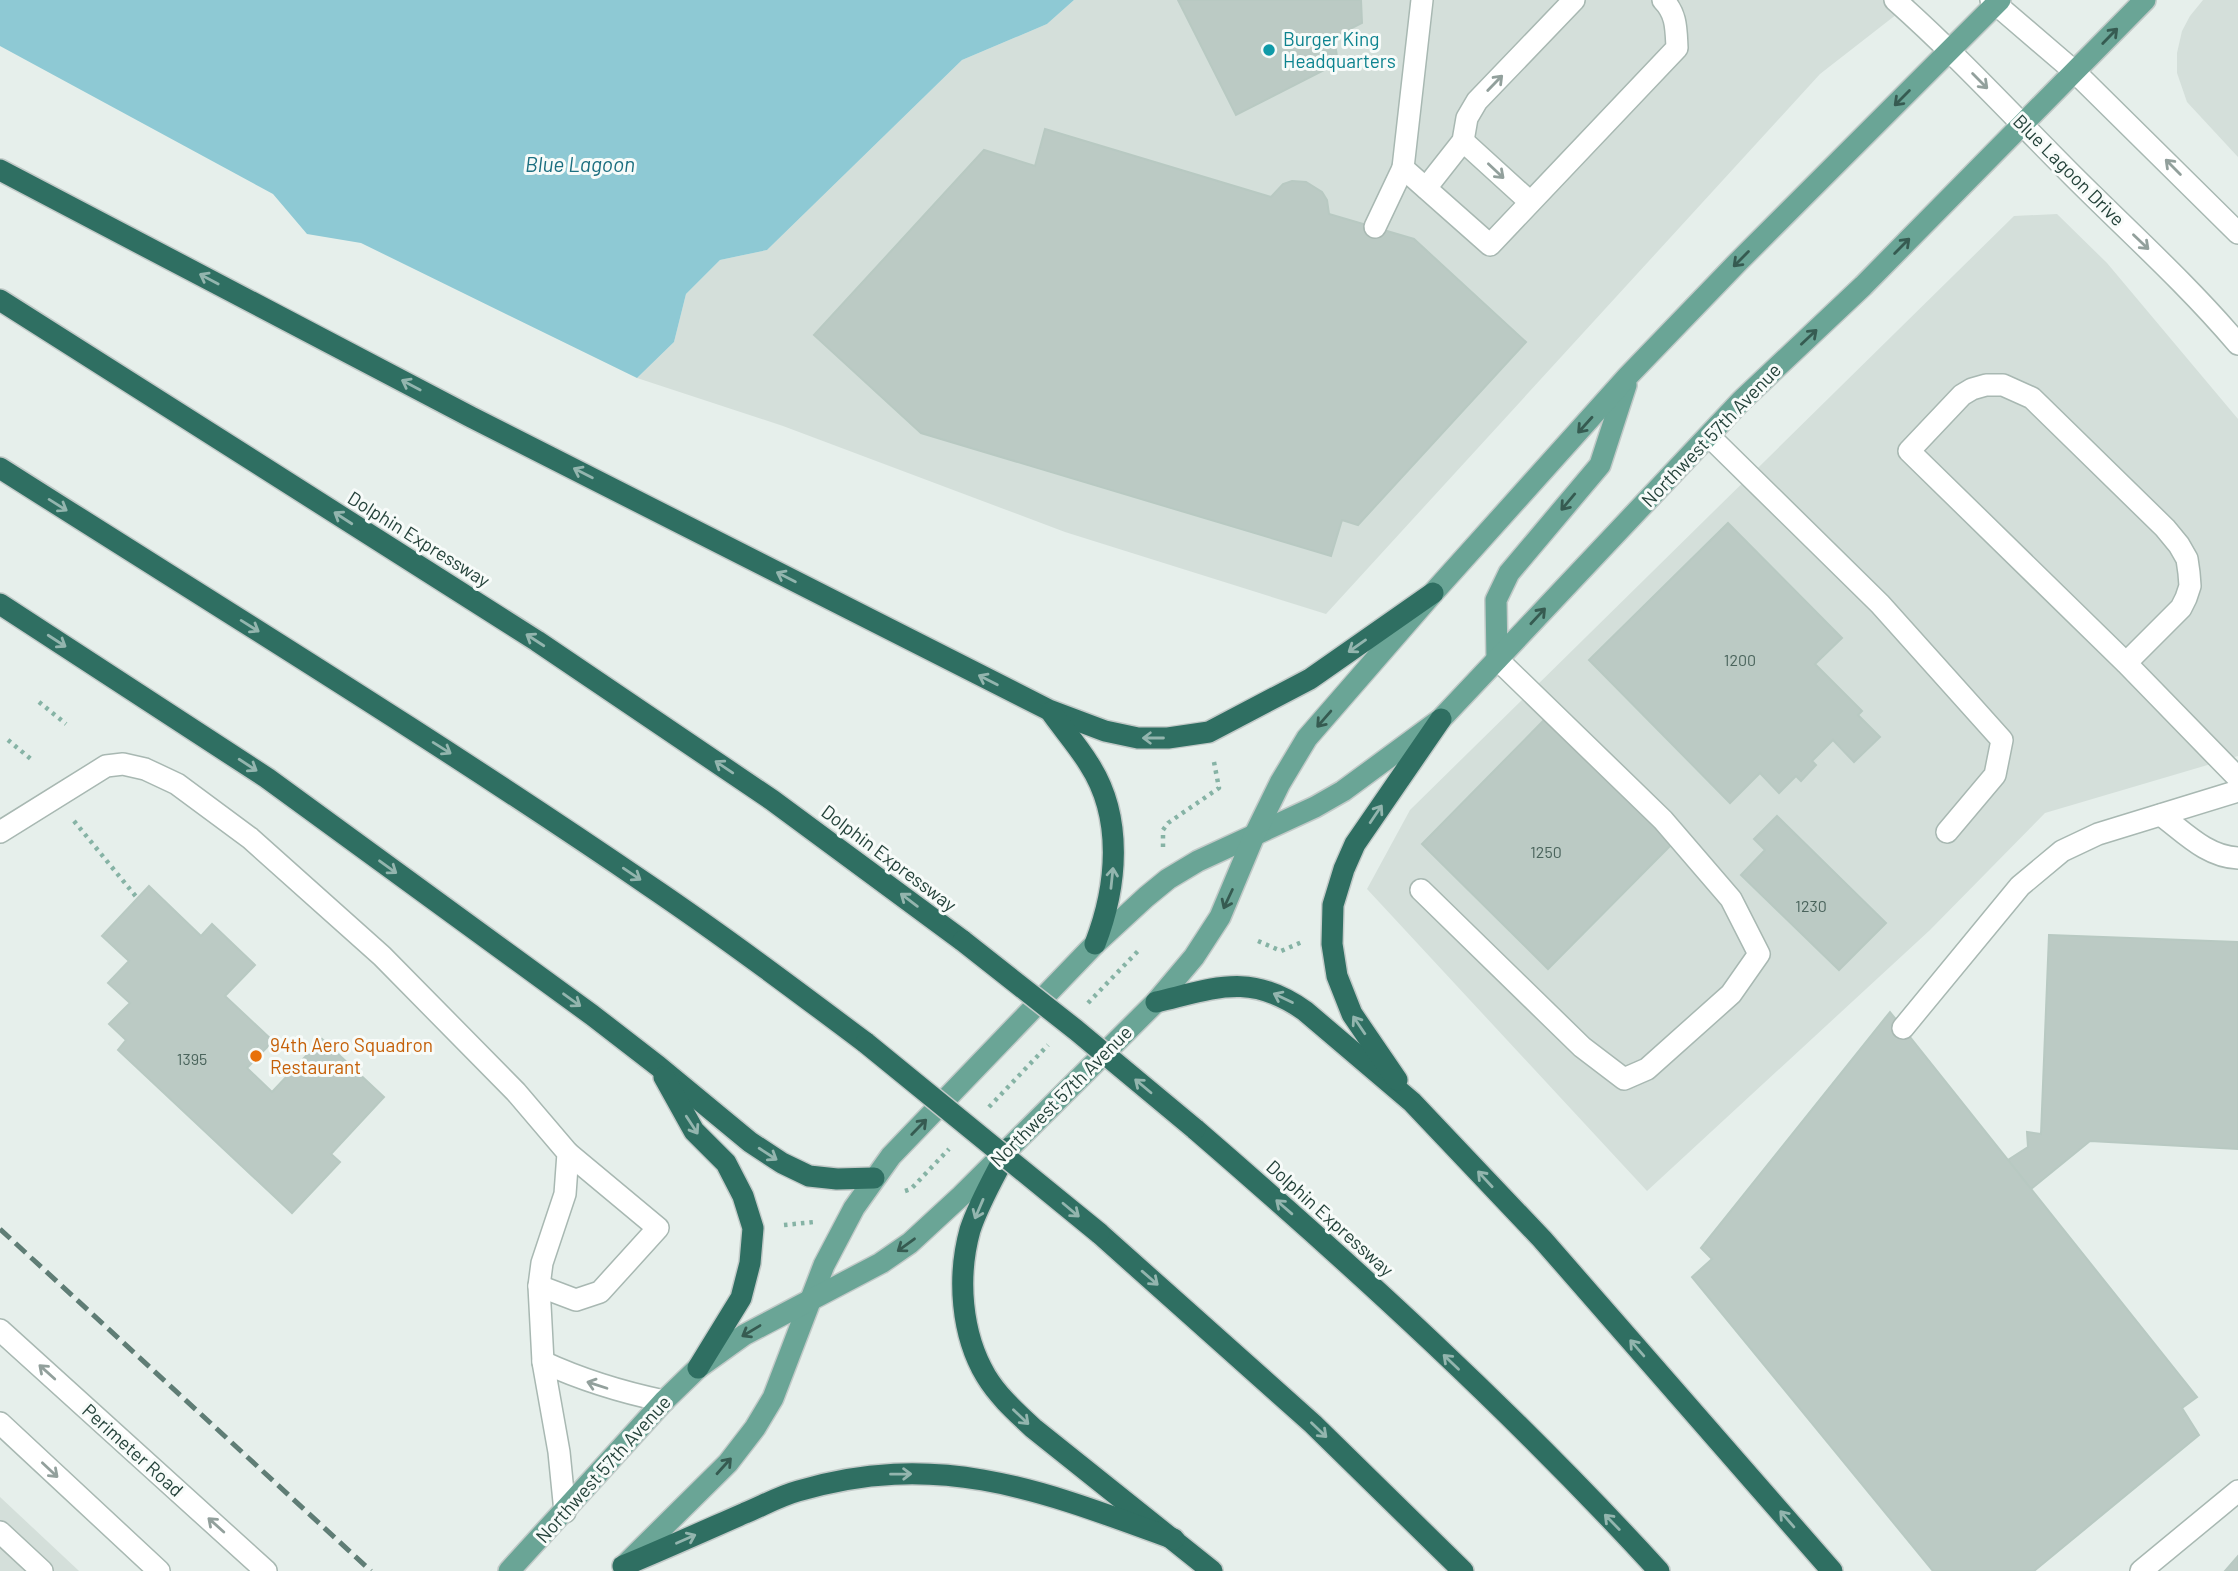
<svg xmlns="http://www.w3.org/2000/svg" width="2238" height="1571" font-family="Barlow,sans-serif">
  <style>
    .built { fill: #d4dfda }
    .water { fill: #8ec9d4 }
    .building { fill: #bbcac4; stroke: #b8c9c2; stroke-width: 2 }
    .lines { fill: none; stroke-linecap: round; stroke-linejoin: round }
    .minor-casing { stroke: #a8b8b2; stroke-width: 24 }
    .major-casing { stroke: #c2cac8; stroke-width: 24 }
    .highway-casing { stroke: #c2cac8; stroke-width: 24 }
    .path { stroke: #86b3a5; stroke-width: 4.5; stroke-dasharray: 3.5 5; stroke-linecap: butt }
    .minor { stroke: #fff; stroke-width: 21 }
    .major { stroke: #6aa596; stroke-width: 21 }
    .highway { stroke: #2f6f62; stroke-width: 21 }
    .rail { stroke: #5f7d75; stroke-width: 5; stroke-dasharray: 14 7; stroke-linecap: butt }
    .highway-bridge-casing { stroke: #c2cac8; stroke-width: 24; stroke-linecap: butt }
    .highway-bridge { stroke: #2f6f62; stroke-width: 21 }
    .oneway { stroke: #365b51 }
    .oneway2 { stroke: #92a09c }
    .oneway3 { stroke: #93b5ae }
    .culture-dot { fill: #0f9aa8; stroke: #f7fbf9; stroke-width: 2.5 }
    .food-dot { fill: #e8710a; stroke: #f7fbf9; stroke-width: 2.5 }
    .labels { text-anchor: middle; stroke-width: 6; stroke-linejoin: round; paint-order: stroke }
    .number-label { font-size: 16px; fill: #4a645c }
    .culture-label { font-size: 19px; fill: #0d838f; stroke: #f7fbf9; text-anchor: start }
    .street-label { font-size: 19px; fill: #24423a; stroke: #f7fbf9 }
    .food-label { font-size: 19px; fill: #c56008; stroke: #f7fbf9; text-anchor: start }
    .water-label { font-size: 21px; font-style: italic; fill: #1c6f80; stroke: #f7fbf9 }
  </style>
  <rect width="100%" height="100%" fill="#e6efeb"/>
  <g class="built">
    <path d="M1074 0H1915L1820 74 1326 614 1065 532 783 426 637 378 674 342 686 294 720 260 767 250 962 60 1047 24Z"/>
    <path d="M2203 0H2238V157L2187 102 2177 73V53L2182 31 2190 16Z"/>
    <path d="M2057 214 2107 263 2238 419V756L2045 813 1930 930 1647 1191 1367 889 1410 810 2014 216Z"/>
    <path d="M0 1497 79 1571H0Z"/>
  </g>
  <path class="water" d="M0 0H1074L1047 24 962 60 767 250 720 260 686 294 674 342 637 378 361 243 307 234 273 194 0 46Z"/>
  <g class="building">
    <path d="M1178 0H1361L1362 23 1334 37 1338 63 1236 115Z"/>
    <path d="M1045 129 1271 197 1283 184 1292 181 1306 182 1322 192 1327 200 1329 214 1414 239 1526 342 1358 525 1342 520 1331 556 921 433 814 335 984 150 1035 166Z"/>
    <path d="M1728 523 1842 638 1815 664 1862 711 1858 715 1880 737 1854 762 1833 740 1812 761 1816 765 1801 781 1796 776 1779 793 1760 773 1730 803 1589 660Z"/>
    <path d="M1546 718 1673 843 1548 969 1422 844Z"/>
    <path d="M1777 816 1886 923 1839 970 1741 875 1765 850 1754 839Z"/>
    <path d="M149 886 201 936 212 924 255 965 225 996 273 1041 247 1068 272 1092 322 1039 384 1097 331 1154 340 1162 292 1213 118 1050 126 1040 109 1024 130 1003 108 983 129 961 102 936Z"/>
    <path d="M2049 935 2238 942V1149L2090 1141 2031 1189 2008 1160 2028 1147 2027 1132 2041 1134Z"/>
    <path d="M1890 1012 2197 1397 2182 1408 2199 1435 2034 1571H1933L1692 1277 1712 1259 1701 1248Z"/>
    <path d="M2238 1556V1571H2225Z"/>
  </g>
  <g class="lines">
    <defs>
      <g id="minor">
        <path d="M1422 0 1403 168 1490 245 1677 48C1676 30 1677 14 1663 0"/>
        <path d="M1895 0C1958 56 2014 117 2074 177 2129 232 2187 284 2238 344"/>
        <path d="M1991 0 2075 72 2238 233"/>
        <path d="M1463 141 1530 202"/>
        <path d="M1426 188 1463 141 1467 118 1477 101 1574 0"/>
        <path d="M1375 227 1403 168"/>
        <path d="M1709 436 1880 604 2002 740 1995 775 1947 832"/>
        <path d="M2126 663 2181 608 2186 598 2190 586 2189 573 2187 559 2179 545 2165 528 2032 398 2003 385H1986L1972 389 1962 395 1909 451 2126 663 2238 778"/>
        <path d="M2161 815C2184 832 2207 857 2238 858"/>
        <path d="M0 832 106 766 123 764 145 769 177 784 250 838 382 956 516 1092 568 1153 565 1194 542 1263 539 1286 543 1362"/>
        <path d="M1421 890 1582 1047 1624 1079 1647 1069 1731 994 1759 954 1731 899 1663 820 1497 659"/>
        <path d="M1903 1028 2020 886 2062 851 2098 834 2238 791"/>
        <path d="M539 1286 576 1300 600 1292 658 1228 568 1153"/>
        <path d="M0 1330 266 1571"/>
        <path d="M0 1423 159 1571"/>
        <path d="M565 1512 559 1452 543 1362C582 1380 621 1392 664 1401"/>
        <path d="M0 1532 42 1571"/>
        <path d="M2141 1571 2238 1491"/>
      </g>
      <g id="major">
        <path d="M1497 659 1496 600 1509 573 1600 465 1626 385"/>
        <path d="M626 1564 728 1463 755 1428 773 1398 824 1265 854 1208 891 1156 1095 944 1146 897 1168 879 1198 861 1315 807 1343 791 1441 719 1741 401 1863 286 2145 0"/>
        <path d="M509 1571 664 1401 698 1368 744 1335 881 1263 910 1243 961 1196 1156 1002 1194 957 1220 917 1254 836 1280 783 1307 738 1433 593 1628 376 1738 262 2000 0"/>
      </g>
      <g id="highway">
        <path d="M0 170 471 417 1049 710 1105 731 1138 738H1168L1209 732 1310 679 1433 593"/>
        <path d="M0 300 537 641 772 800 963 941"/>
        <path d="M0 468C217 606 436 740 648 885 722 935 794 989 866 1043"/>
        <path d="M0 604 267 778 592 1015 658 1066 750 1142 782 1163 809 1176 837 1179 874 1178"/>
        <path d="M1051 712C1063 729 1078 746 1089 764 1124 818 1117 887 1095 944"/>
        <path d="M1156 1002C1216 988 1250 972 1305 1011L1412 1102 1542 1239 1832 1571"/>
        <path d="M664 1077 694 1131 726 1163 743 1196 753 1228 750 1263 741 1298 698 1368"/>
        <path d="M1397 1080 1352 1014 1337 976 1332 944 1333 905 1344 869 1355 844 1441 719"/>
        <path d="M1195 1129C1357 1269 1515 1414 1659 1571"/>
        <path d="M1009 1148C996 1174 979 1202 970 1230 957 1277 961 1334 986 1376 998 1396 1016 1412 1033 1428L1212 1571"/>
        <path d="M1099 1233 1313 1424 1463 1571"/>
        <path d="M623 1566C664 1549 704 1531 745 1513 762 1506 780 1496 798 1491 939 1449 1043 1491 1174 1539"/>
      </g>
    </defs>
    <use href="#minor" class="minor-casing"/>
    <use href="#major" class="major-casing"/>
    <use href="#highway" class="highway-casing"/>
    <g class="path">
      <path d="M39 702 66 724"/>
      <path d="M8 740 32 760"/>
      <path d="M74 821 138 899"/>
      <path d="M1163 847V830L1168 823 1219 788 1214 762"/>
      <path d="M1258 941 1281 951 1302 942"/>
      <path d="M1088 1003 1138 951"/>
      <path d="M989 1107 1048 1045"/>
      <path d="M905 1191 911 1189 949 1149"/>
      <path d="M784 1225 814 1222"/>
    </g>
    <use href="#minor" class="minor"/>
    <use href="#major" class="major"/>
    <use href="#highway" class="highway"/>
    <path class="rail" d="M0 1229 371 1571"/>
    <defs>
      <g id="highway-bridge">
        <path d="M963 941 1076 1030 1195 1129"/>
        <path d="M866 1043 1099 1233"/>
      </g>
    </defs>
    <use href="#highway-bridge" class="highway-bridge-casing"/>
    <use href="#highway-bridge" class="highway-bridge"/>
  </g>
  <defs><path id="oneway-shaft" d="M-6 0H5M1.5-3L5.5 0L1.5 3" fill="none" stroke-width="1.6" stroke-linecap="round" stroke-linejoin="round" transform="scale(1.75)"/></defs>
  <g class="oneway">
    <use href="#oneway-shaft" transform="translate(2110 36) rotate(-46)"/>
    <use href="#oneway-shaft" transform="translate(1902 98) rotate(135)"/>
    <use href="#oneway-shaft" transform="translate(1902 246) rotate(-45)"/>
    <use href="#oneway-shaft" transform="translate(1741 259) rotate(135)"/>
    <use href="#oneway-shaft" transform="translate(1809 337) rotate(-43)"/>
    <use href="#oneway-shaft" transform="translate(1585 425) rotate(132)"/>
    <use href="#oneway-shaft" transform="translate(1568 502) rotate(130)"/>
    <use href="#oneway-shaft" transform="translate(1538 616) rotate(-47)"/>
    <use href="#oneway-shaft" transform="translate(1324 719) rotate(131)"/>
    <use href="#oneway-shaft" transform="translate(1228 899) rotate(115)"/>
    <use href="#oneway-shaft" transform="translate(919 1127) rotate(-46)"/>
    <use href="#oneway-shaft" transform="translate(906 1245) rotate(144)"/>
    <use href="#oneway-shaft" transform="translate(751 1331) rotate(149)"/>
    <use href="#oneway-shaft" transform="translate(724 1466) rotate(-48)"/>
  </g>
  <g class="oneway2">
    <use href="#oneway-shaft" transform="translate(1980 81) rotate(45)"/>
    <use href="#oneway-shaft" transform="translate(1495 83) rotate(-46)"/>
    <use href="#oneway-shaft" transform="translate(2173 167) rotate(-135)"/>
    <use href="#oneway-shaft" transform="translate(1496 171) rotate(43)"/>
    <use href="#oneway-shaft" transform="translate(2141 242) rotate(44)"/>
    <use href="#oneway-shaft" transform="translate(47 1372) rotate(-138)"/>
    <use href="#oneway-shaft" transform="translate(597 1385) rotate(-162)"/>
    <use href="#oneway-shaft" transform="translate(50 1470) rotate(43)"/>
    <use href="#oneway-shaft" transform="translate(216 1525) rotate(-138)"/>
  </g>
  <g class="oneway3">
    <use href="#oneway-shaft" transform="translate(209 279) rotate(-152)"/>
    <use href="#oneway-shaft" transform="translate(411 385) rotate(-152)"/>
    <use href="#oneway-shaft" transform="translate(583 473) rotate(-153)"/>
    <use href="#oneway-shaft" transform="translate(58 505) rotate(32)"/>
    <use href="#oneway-shaft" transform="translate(343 518) rotate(-147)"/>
    <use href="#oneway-shaft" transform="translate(786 577) rotate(-153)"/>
    <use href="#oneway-shaft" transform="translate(250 626) rotate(32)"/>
    <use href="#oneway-shaft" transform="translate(535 640) rotate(-147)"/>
    <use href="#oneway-shaft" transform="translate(57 641) rotate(33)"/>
    <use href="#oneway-shaft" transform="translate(1357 646) rotate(145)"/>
    <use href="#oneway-shaft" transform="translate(988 680) rotate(-153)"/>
    <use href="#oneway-shaft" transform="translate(1153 738) rotate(180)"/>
    <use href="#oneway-shaft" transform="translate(442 748) rotate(32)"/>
    <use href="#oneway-shaft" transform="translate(248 765) rotate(33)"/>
    <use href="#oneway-shaft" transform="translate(724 767) rotate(-146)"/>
    <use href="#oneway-shaft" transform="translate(1376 814) rotate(-56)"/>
    <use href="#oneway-shaft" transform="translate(388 867) rotate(36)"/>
    <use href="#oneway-shaft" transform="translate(632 874) rotate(34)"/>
    <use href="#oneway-shaft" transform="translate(1112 878) rotate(-84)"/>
    <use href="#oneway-shaft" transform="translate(909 900) rotate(-143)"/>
    <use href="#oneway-shaft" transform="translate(1283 998) rotate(-154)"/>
    <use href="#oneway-shaft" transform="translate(572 1000) rotate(36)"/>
    <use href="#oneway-shaft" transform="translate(1359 1025) rotate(-124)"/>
    <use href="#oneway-shaft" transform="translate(1143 1086) rotate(-140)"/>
    <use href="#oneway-shaft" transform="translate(692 1125) rotate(57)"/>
    <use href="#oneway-shaft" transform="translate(768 1154) rotate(33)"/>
    <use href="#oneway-shaft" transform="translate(1485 1179) rotate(-133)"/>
    <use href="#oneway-shaft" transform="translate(1284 1207) rotate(-139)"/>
    <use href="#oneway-shaft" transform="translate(979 1209) rotate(113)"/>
    <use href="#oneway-shaft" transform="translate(1071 1210) rotate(40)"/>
    <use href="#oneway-shaft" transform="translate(1150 1278) rotate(41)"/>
    <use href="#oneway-shaft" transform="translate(1637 1348) rotate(-131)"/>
    <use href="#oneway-shaft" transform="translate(1451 1362) rotate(-136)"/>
    <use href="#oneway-shaft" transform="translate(1021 1417) rotate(44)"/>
    <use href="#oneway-shaft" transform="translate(1319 1430) rotate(44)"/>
    <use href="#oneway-shaft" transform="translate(901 1474) rotate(-1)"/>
    <use href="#oneway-shaft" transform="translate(1787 1519) rotate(-131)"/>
    <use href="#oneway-shaft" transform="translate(1612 1522) rotate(-134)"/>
    <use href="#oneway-shaft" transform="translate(686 1539) rotate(-24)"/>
  </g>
  <circle class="culture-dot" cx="1269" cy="50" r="7"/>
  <circle class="food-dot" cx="256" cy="1056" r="7"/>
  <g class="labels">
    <g class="number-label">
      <text x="1740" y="666">1200</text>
      <text x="1546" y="858">1250</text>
      <text x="1811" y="912">1230</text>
      <text x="192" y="1065">1395</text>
    </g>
    <g class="culture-label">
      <text x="1283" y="46">Burger King<tspan x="1283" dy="22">Headquarters</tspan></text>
    </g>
    <g class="street-label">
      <text transform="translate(2069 170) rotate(45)" y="7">Blue Lagoon Drive</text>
      <text transform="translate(1711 435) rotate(-46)" y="7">Northwest 57th Avenue</text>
      <text transform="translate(419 539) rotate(32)" y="7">Dolphin Expressway</text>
      <text transform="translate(889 858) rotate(37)" y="7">Dolphin Expressway</text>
      <text transform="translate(1061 1096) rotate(-45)" y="7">Northwest 57th Avenue</text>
      <text transform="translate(1330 1218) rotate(42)" y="7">Dolphin Expressway</text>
      <text transform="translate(133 1450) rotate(42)" y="7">Perimeter Road</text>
      <text transform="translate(603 1469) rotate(-48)" y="7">Northwest 57th Avenue</text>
    </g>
    <g class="food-label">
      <text x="270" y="1052">94th Aero Squadron<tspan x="270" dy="22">Restaurant</tspan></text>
    </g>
    <g class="water-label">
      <text x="580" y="172">Blue Lagoon</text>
    </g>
  </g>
</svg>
